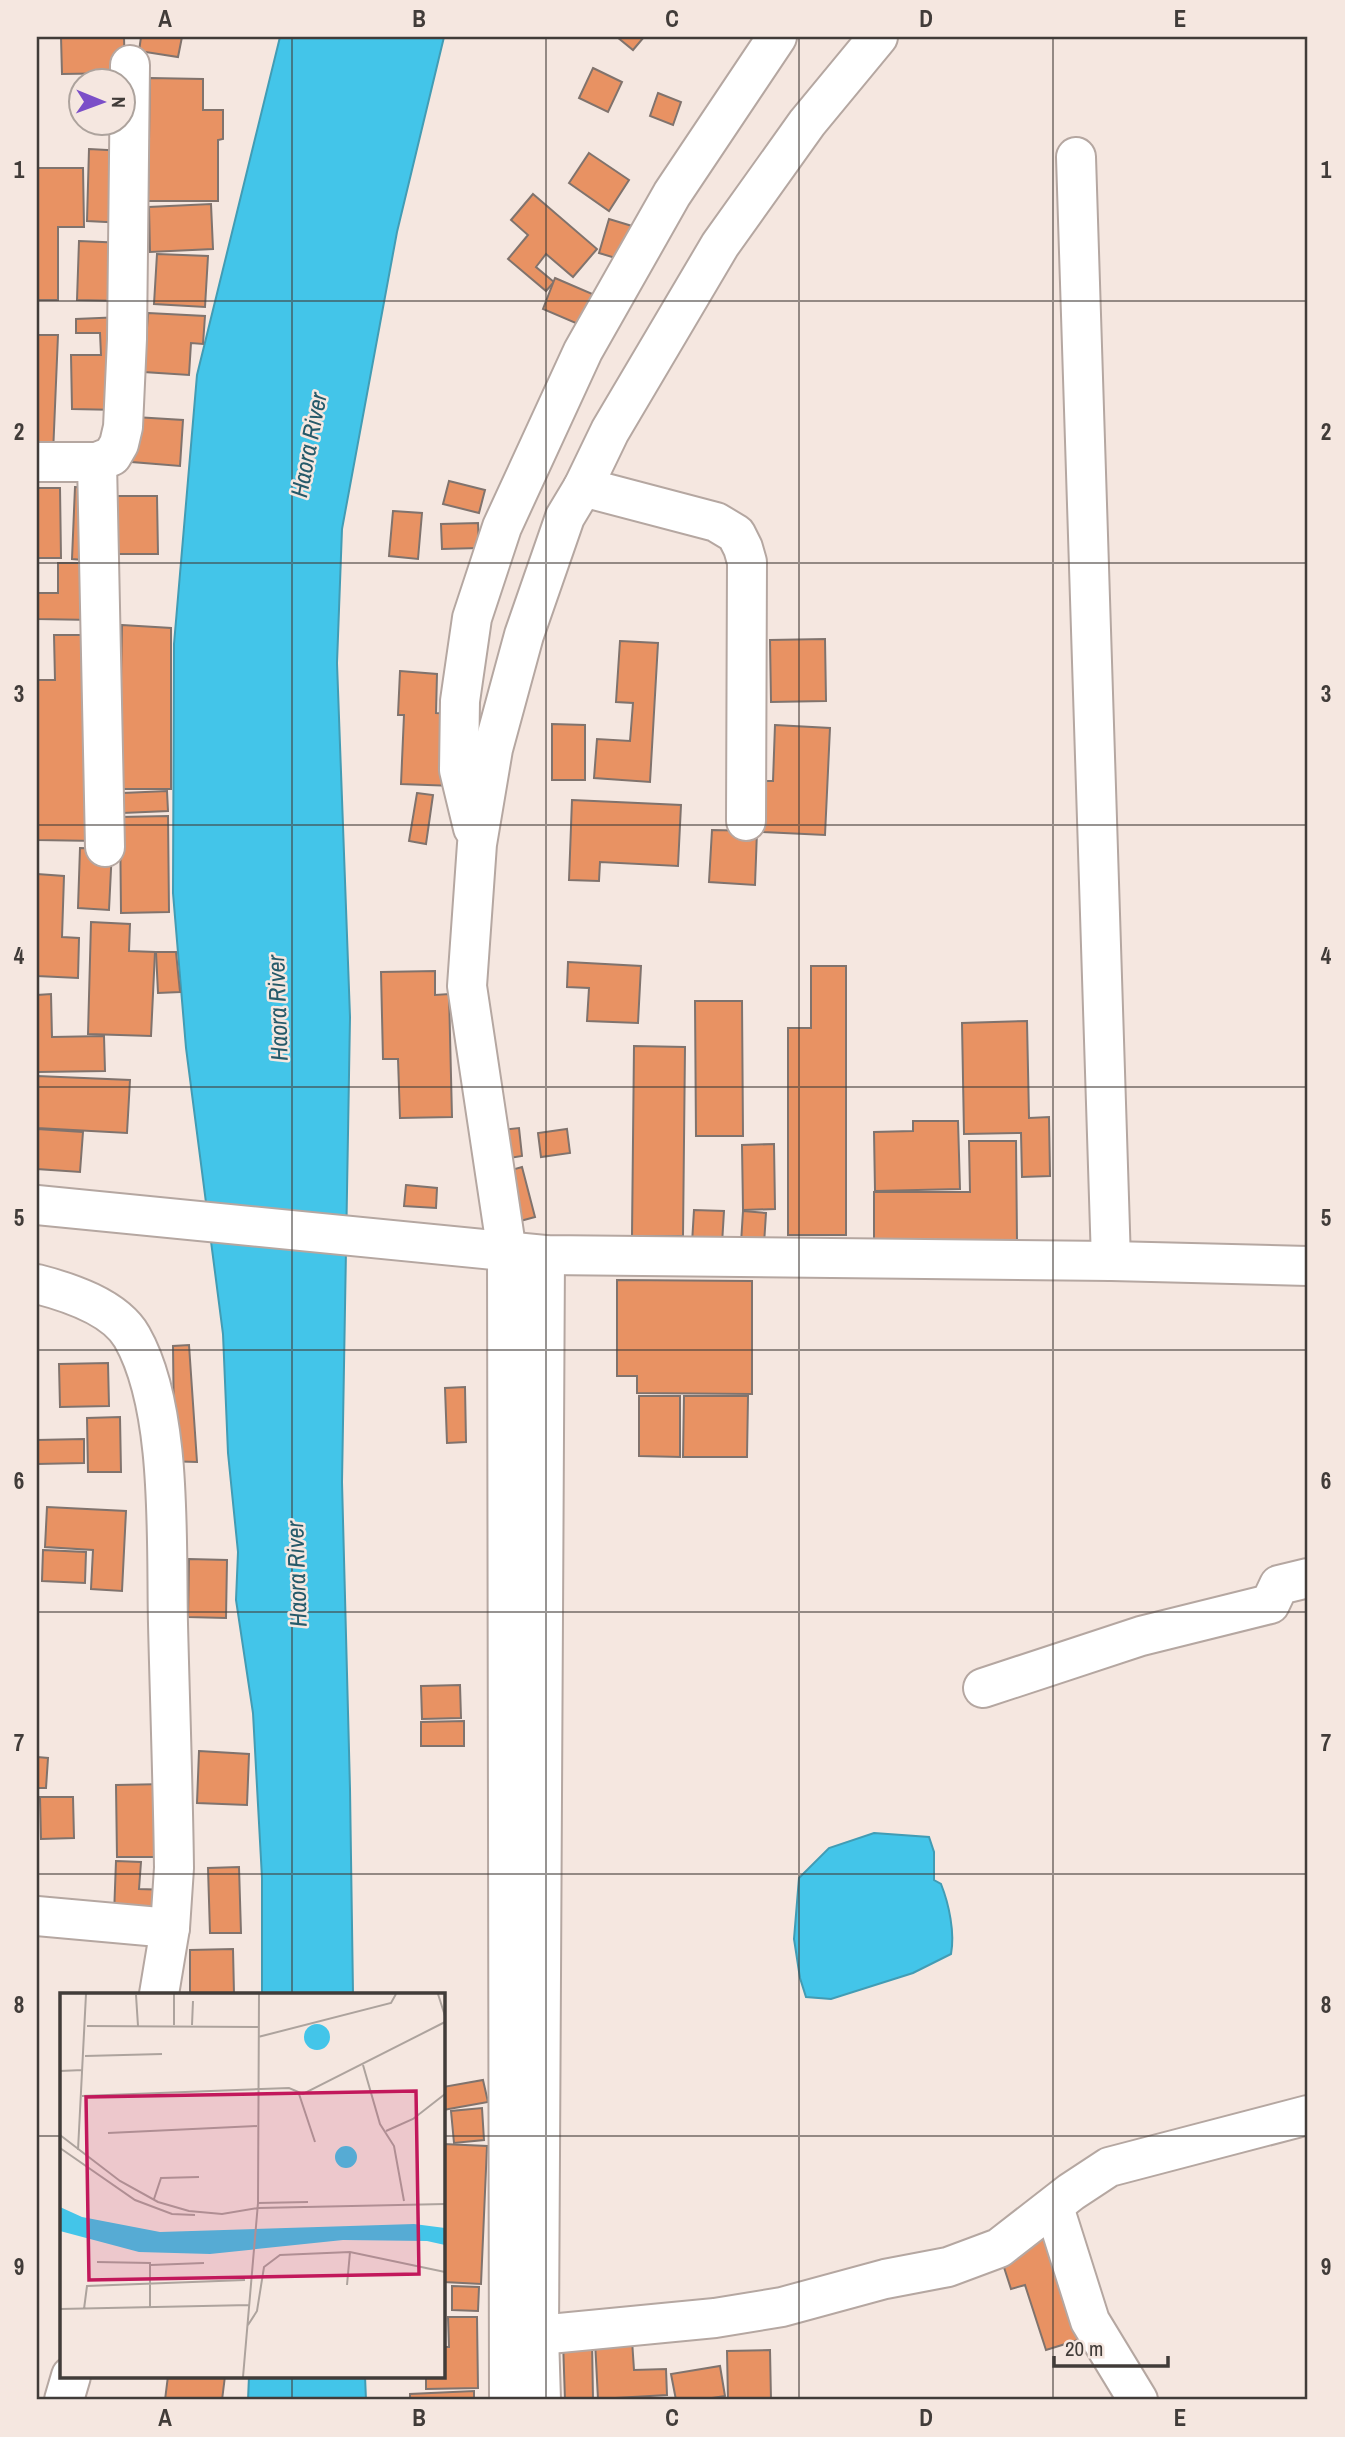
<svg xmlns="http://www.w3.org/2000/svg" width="1345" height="2437" font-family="'Archivo Narrow',sans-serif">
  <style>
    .water { fill: #43c5e9; stroke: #429cb4; stroke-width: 2 }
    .building { fill: #e89263; stroke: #80736d; stroke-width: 2 }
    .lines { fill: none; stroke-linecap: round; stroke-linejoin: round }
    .minor-casing { stroke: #b5a7a1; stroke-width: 42 }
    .minor { stroke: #fff; stroke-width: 38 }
    .grid { fill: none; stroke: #413c39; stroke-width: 2; stroke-opacity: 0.55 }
    .labels { text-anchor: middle; stroke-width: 5; stroke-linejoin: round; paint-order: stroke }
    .water-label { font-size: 24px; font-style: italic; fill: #255969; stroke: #f5e7e0 }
    .inset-road { fill: none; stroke: #ada39d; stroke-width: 2 }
    .view { fill: #c2185b; fill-opacity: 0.15; stroke: #c2185b; stroke-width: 3.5 }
    .inset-edge { fill: none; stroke: #413c39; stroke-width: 3.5 }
    .neatline { fill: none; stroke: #413c39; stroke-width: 2.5 }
    .grid-label { font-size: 23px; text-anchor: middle; font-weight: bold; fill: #413c39 }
  </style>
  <rect width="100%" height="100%" fill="#f5e7e0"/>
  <g class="water">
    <path d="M280 37H444L397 232 342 529 337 663 350 1017 342 1482 350 1789 353 1994H262V1878L253 1713 236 1600 238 1552 228 1453 223 1334 186 1048 173 893 174 644 197 375Z"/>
    <path d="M874 1833 929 1837 934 1852V1880L941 1884C949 1904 955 1933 951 1954L913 1973 831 1999 806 1997 800 1978 794 1939 799 1878 829 1848Z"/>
    <path d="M249 2376H365L366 2400H248Z"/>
  </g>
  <g class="building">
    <path d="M61 37H124L125 73 62 74Z"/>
    <path d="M141 37H182L178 57 139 51Z"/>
    <path d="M617 37H644L633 50Z"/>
    <path d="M593 68 622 82 608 112 579 98Z"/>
    <path d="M150 78 203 79V110H223V139L218 140V201H148Z"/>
    <path d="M658 93 681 102 673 125 650 116Z"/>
    <path d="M89 149 125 151V223L87 221Z"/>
    <path d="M589 153 629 180 609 211 569 183Z"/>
    <path d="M37 168H83L84 227H58V300H37Z"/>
    <path d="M533 194 597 249 573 277 546 254 536 267 554 282 546 291 508 259 528 235 511 220Z"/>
    <path d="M211 204 213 249 150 252 149 207Z"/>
    <path d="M609 219 632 226 622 260 599 253Z"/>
    <path d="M79 241 125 243 123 301 77 300Z"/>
    <path d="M157 254 208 256 205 307 154 304Z"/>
    <path d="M555 278 597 296 585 327 543 309Z"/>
    <path d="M148 313 205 316 203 344 191 343 189 375 144 372Z"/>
    <path d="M122 317 119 410 72 409 71 355H101L100 333H76V319Z"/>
    <path d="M37 335H58L53 454H37Z"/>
    <path d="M135 417 183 420 180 466 132 462Z"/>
    <path d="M449 481 485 490 479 513 443 504Z"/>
    <path d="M75 487 92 488 95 561 72 559Z"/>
    <path d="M37 488H60L61 558H37Z"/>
    <path d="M116 496H157L158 554H117Z"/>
    <path d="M393 511 422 513 418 559 389 556Z"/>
    <path d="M478 523 479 548 442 549 441 524Z"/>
    <path d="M58 563H95L93 620 37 619V593H58Z"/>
    <path d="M122 625 171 628V789H119Z"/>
    <path d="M54 635H85L97 841 37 840V680H55Z"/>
    <path d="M825 639 826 701 771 702 770 640Z"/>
    <path d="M620 641 658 643 650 782 594 778 597 739 630 741 633 703 616 702Z"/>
    <path d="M400 671 437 674 436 713 458 714 454 786 401 784 404 715H398Z"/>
    <path d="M552 724 585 725V780H552Z"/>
    <path d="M775 725 830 728 825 835 763 832 765 781H773Z"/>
    <path d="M167 791 168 811 123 813V793Z"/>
    <path d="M417 793 433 795 426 844 409 841Z"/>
    <path d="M572 800 681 805 678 866 600 862 599 881 569 880Z"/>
    <path d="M168 816 169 912 121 913 120 817Z"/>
    <path d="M712 830 757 831 755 885 709 882Z"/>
    <path d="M80 848 112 849 109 910 78 908Z"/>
    <path d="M37 874 64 876 62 937 79 938 78 978 37 976Z"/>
    <path d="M91 922 130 924 129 951 155 952 151 1036 88 1034Z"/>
    <path d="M156 952H176L180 992 158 993Z"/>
    <path d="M568 962 641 966 638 1023 587 1021 589 988 567 987Z"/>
    <path d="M811 966H846V1235H788V1028H811Z"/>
    <path d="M435 971V995L449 994 452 1117 400 1118 398 1059H383L381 972Z"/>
    <path d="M51 994 52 1037 104 1036 105 1071 37 1072V995Z"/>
    <path d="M695 1001H742L743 1136H696Z"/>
    <path d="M1027 1021 1029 1118 1049 1117 1050 1176 1022 1177 1021 1133 964 1134 962 1023Z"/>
    <path d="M634 1046 685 1047 683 1236H632Z"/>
    <path d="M37 1076 130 1080 127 1133 37 1128Z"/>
    <path d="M913 1121H958L960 1189 875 1191 874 1132 913 1131Z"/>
    <path d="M519 1128 522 1156 496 1160 492 1131Z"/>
    <path d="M37 1129 83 1132 80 1172 37 1169Z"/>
    <path d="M567 1129 570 1153 541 1157 538 1133Z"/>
    <path d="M969 1141H1016L1017 1242 874 1243V1192H970Z"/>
    <path d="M774 1144 775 1209 743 1210 742 1145Z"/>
    <path d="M522 1167 535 1217 513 1223 501 1173Z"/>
    <path d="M406 1185 437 1188 436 1208 404 1206Z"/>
    <path d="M694 1210 724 1211 722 1244 692 1243Z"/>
    <path d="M743 1211 766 1213 764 1244 741 1243Z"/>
    <path d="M617 1280 752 1281V1394L637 1393V1376H617Z"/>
    <path d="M189 1345 197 1462 164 1461 174 1430 173 1346Z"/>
    <path d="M108 1363 109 1406 60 1407 59 1364Z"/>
    <path d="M465 1387 466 1442 447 1443 445 1388Z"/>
    <path d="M639 1396H680V1457L639 1456Z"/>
    <path d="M684 1396H748L747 1457H683Z"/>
    <path d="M120 1417 121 1472H88L87 1418Z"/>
    <path d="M84 1439V1463L37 1464V1440Z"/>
    <path d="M47 1507 126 1511 122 1591 91 1589 93 1550 45 1547Z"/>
    <path d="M43 1550 86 1552 85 1583 42 1581Z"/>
    <path d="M189 1559 227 1560 226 1618 188 1617Z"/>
    <path d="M460 1685 461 1718 422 1719 421 1686Z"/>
    <path d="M464 1721V1746H421V1722Z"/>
    <path d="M199 1751 249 1754 247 1805 197 1803Z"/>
    <path d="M37 1757 48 1758 46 1788H37Z"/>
    <path d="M166 1784 167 1857H117L116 1785Z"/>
    <path d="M40 1797H73L74 1838 41 1839Z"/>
    <path d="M116 1861 141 1862 139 1889 169 1890 168 1918 114 1915Z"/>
    <path d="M239 1867 241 1933H210L208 1868Z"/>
    <path d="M233 1949 234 1994H190V1950Z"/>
    <path d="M483 2080 488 2102 443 2110V2087Z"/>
    <path d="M482 2108 484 2140 454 2143 451 2111Z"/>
    <path d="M443 2144 487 2146 481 2284 444 2282Z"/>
    <path d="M1057 2232 1091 2336 1046 2350 1025 2285 1011 2289 999 2252Z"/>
    <path d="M452 2286 479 2287 478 2311 452 2310Z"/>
    <path d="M448 2317H477L478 2388 426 2389V2376H443V2347H449Z"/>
    <path d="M632 2340 634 2370 666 2369 667 2395 598 2399 595 2341Z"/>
    <path d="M563 2341H592L593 2400H565Z"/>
    <path d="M770 2350 771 2400H728L727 2351Z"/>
    <path d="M720 2366 725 2396 699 2400H676L671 2374Z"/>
    <path d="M168 2376H225L222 2400H165Z"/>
    <path d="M474 2391V2400H410V2394Z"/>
  </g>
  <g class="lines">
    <defs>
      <g id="minor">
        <path d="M1076 157 1111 1261"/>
        <path d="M37 462H97L112 456 119 444 123 427 127 339 130 65"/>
        <path d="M97 462 105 847"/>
        <path d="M583 487 716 522 736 534 743 548 747 562 746 821"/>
        <path d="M473 828 459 770 460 701 472 618 502 527 583 351 672 194 777 37"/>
        <path d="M37 1205 545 1255 1111 1261 1308 1266"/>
        <path d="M37 1284C68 1292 115 1307 132 1337 173 1409 166 1541 168 1624 170 1705 173 1787 174 1868L170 1928 159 1994"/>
        <path d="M983 1688 1141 1636 1270 1604 1279 1585 1308 1578"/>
        <path d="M37 1916 170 1928"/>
        <path d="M1054 2207 1090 2321 1138 2400"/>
        <path d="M539 2335 715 2318 782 2307 885 2279 948 2267 999 2248 1071 2192 1109 2167 1308 2115"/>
        <path d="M64 2400 71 2376"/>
        <path d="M509 2400 507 1253 467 986 477 844 493 749 524 635 565 517 583 487 610 431 720 245 807 123 878 37"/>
        <path d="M541 2400 539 2335 545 1255"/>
      </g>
    </defs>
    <use href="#minor" class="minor-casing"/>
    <use href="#minor" class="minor"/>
  </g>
  <path class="grid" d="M292 37V1994M546 37V2400M799 37V2400M1053 37V2400M37 301H1308M37 563H1308M37 825H1308M37 1087H1308M37 1350H1308M37 1612H1308M37 1874H1308M37 2136H61M443 2136H1308M292 2376V2400"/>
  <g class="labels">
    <g class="water-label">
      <text transform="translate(309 445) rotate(-79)" y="8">Haora River</text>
      <text transform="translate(278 1008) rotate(-92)" y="8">Haora River</text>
      <text transform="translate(297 1574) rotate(-92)" y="8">Haora River</text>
    </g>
  </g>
  <g transform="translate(60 1993)">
    <rect width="385" height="385" fill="#f5e7e0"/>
    <path d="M244 44a13 13 0 1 1 26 0a13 13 0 1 1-26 0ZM275 164a11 11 0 1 1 22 0a11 11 0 1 1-22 0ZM0 214 22 224 100 239 354 231 385 235V252L367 248 283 247 150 261 79 259 0 238Z" fill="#43c5e9"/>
    <path class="inset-road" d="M114 1V32M378 1 385 23M76 2 78 33M132 32 133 8M27 33 199 34M198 44 331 10 336 1M25 63 102 61M303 72 320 131 334 153 344 208M0 78 23 77M239 101 255 149M22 103 229 95 243 101 385 29M326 138 353 126 385 101M48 140 197 133M0 142 60 188 98 209 129 218 162 221 198 215 385 211M0 155 75 207 112 221 135 222M18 157 26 1M94 206 101 185 139 184M198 210 248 209M37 269 90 270V314M91 272 144 270M287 292 290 259M0 316 190 312M24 316 27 293 185 287M188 332 197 318 204 274 220 262 290 259 385 279M183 384 198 210 199 1"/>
    <path class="view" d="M356 98 359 281 29 287 26 104Z"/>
    <rect width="385" height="385" class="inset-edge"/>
  </g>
  <rect width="1345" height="2437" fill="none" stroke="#f5e7e0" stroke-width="77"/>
  <g transform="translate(102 102) rotate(91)"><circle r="33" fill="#f5e7e0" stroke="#ada39d" stroke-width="2"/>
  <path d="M0-5L12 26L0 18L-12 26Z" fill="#7b4fc8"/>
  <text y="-10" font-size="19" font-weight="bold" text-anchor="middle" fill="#413c39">N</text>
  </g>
  <path d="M1054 2356v10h114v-10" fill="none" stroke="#413c39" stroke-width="3.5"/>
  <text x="1065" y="2356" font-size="21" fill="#413c39" stroke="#f5e7e0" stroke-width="5" paint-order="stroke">20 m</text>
  <rect x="38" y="38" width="1268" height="2360" class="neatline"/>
  <g class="grid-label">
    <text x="165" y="27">A</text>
    <text x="419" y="27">B</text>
    <text x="672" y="27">C</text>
    <text x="926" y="27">D</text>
    <text x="1180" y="27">E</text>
    <text x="19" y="178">1</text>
    <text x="1326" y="178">1</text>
    <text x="19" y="440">2</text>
    <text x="1326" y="440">2</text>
    <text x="19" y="702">3</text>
    <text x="1326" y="702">3</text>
    <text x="19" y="964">4</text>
    <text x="1326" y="964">4</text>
    <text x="19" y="1226">5</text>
    <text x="1326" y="1226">5</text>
    <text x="19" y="1489">6</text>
    <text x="1326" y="1489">6</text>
    <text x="19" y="1751">7</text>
    <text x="1326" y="1751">7</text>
    <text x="19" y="2013">8</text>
    <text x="1326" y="2013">8</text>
    <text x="19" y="2275">9</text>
    <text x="1326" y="2275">9</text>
    <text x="165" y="2426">A</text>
    <text x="419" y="2426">B</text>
    <text x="672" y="2426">C</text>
    <text x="926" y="2426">D</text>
    <text x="1180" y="2426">E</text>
  </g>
</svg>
